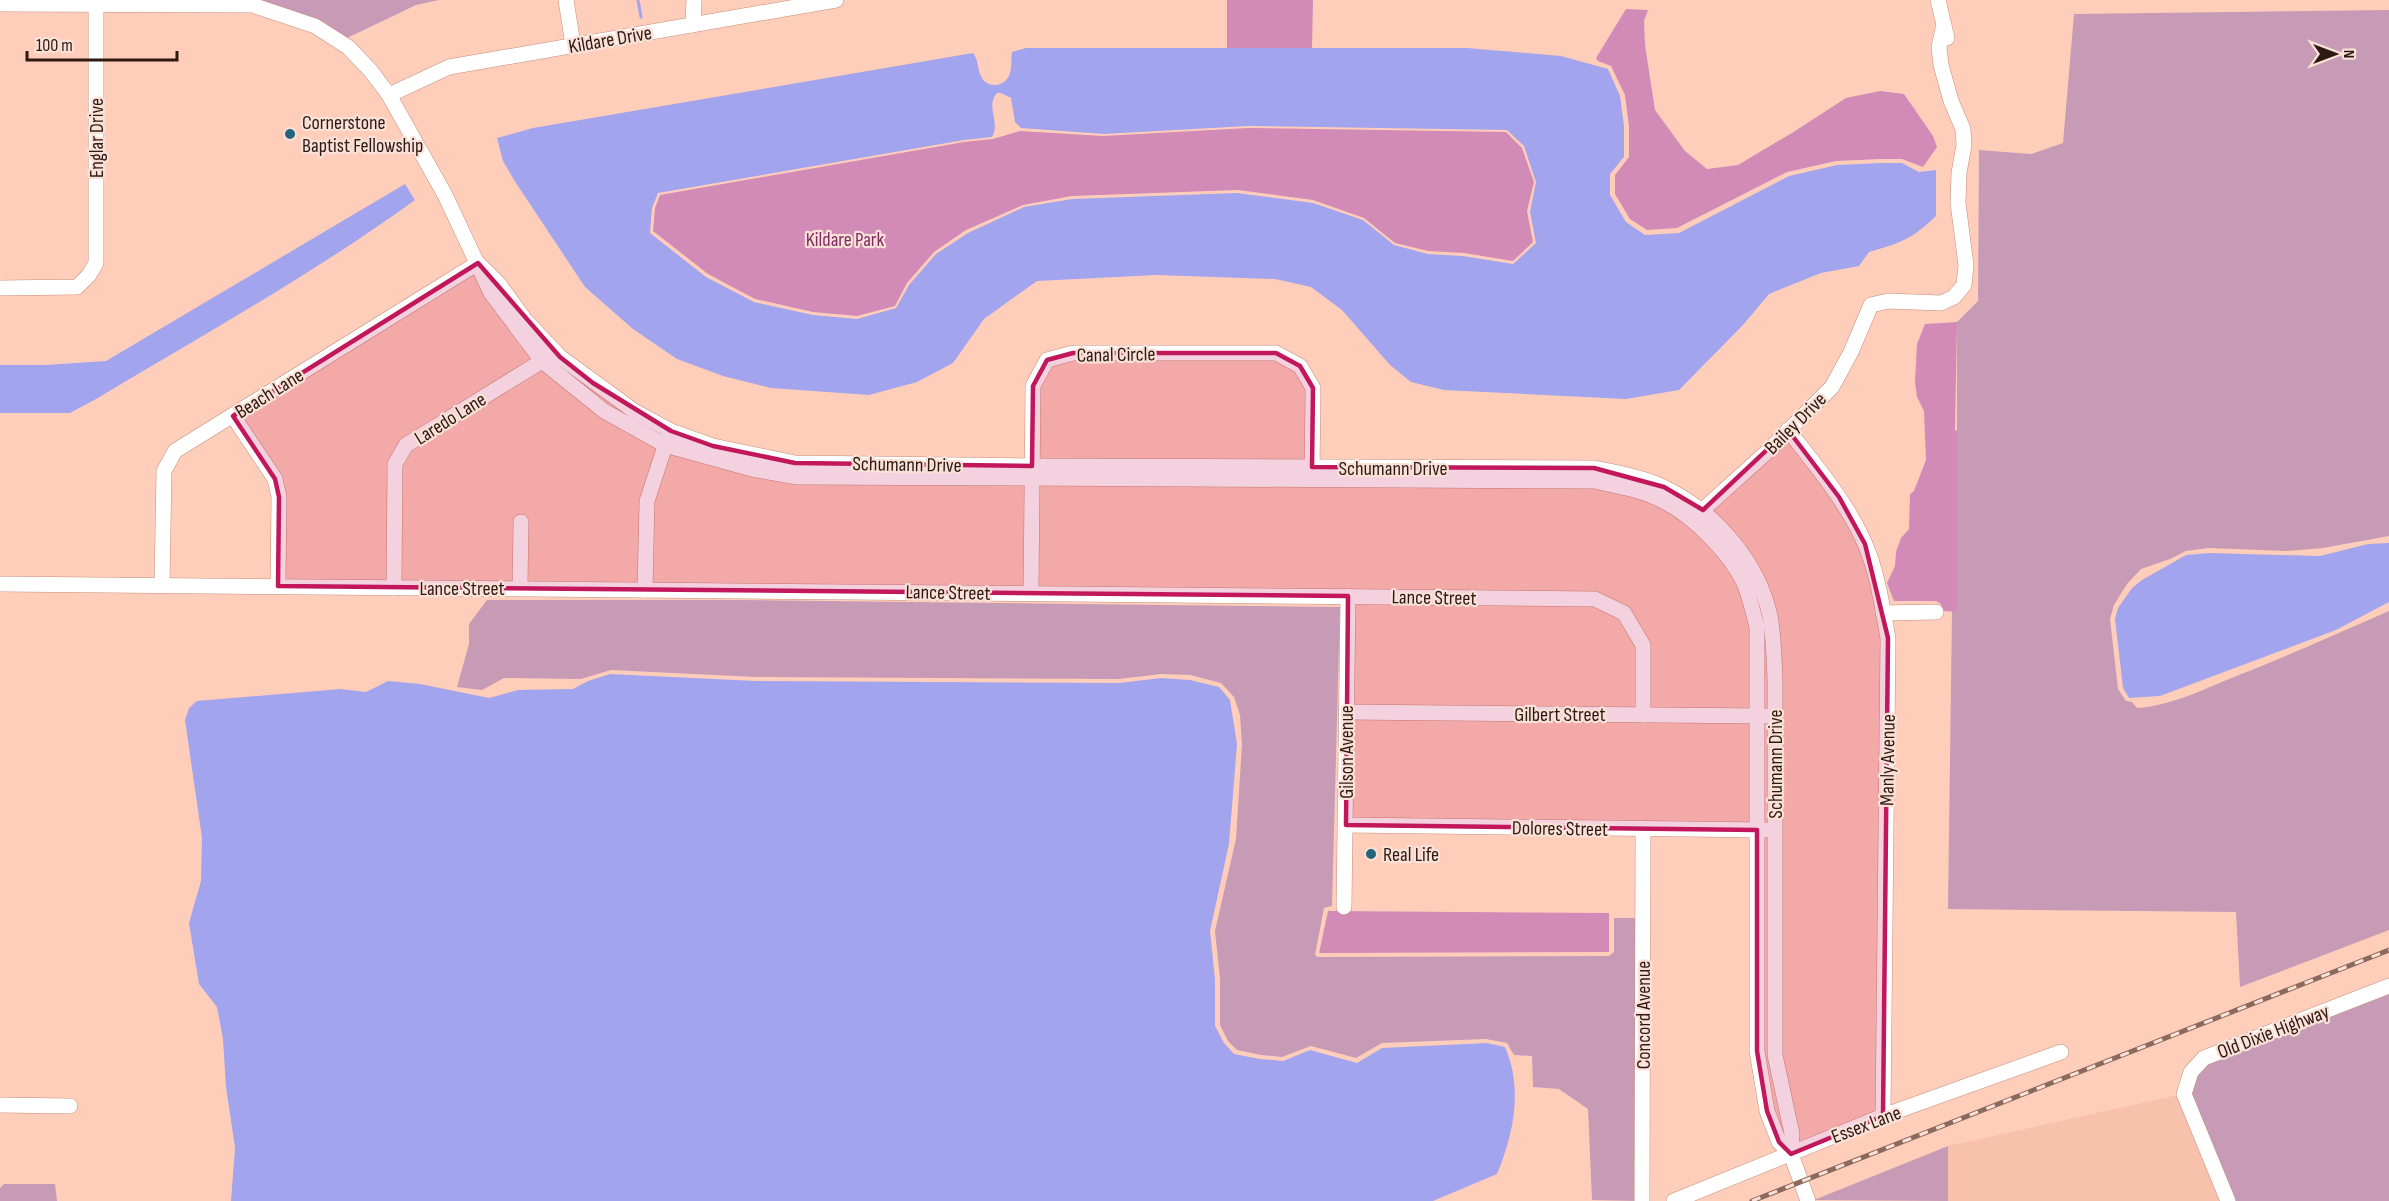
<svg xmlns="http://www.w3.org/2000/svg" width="2389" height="1201" font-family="'Sofia Sans Condensed',sans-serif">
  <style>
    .built { fill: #f8c1ac }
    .green { fill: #c79bb5 }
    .forest { fill: #d28ab7 }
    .water { fill: #a2a4ed; fill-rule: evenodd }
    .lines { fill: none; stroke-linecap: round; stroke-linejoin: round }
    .stream { stroke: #a2a4ed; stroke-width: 3 }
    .minor-casing { stroke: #c68d77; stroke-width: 16 }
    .minor { stroke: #fff; stroke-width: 15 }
    .rail-casing { stroke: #8b695c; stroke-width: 5 }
    .rail { stroke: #fae1d8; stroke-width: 3; stroke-dasharray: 9; stroke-linecap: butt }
    .marked { fill: #c2185b; fill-opacity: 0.2; stroke: #c2185b; stroke-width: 4.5; stroke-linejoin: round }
    .poi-dot { fill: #246579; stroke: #fae1d8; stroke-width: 2 }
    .labels { text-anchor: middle; stroke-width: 4.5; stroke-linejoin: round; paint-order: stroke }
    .street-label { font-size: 20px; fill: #2e1910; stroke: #fae1d8 }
    .poi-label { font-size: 20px; fill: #2e1910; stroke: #fae1d8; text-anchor: start }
    .park-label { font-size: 20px; fill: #812b66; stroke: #fae1d8 }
  </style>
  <rect width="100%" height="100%" fill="#ffcebb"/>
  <path class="built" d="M2178 1095 2221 1201H1948V1146Z"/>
  <g class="green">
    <path d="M249 0H439L416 5 345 39C312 15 288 8 249 0Z"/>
    <path d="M2389 10V536L2323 548 2287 551 2208 548 2186 551 2170 559 2141 569 2127 584 2114 605 2110 619 2118 689 2126 701 2132 702 2137 708C2169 706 2200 691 2229 679 2283 658 2336 634 2389 611V930L2240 987 2236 912 1948 909 1952 611H1957V322L1978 301 1979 150 2031 154 2063 143 2074 14Z"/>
    <path d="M487 600H736L1340 607 1332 906 1324 908 1315 955 1318 957 1609 956 1614 952V918H1636L1637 1201 1592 1200 1588 1109 1559 1089 1533 1087 1532 1056 1514 1055 1507 1043 1486 1039 1382 1043 1356 1058 1311 1046 1282 1057 1261 1055 1237 1050 1228 1041 1220 1025V979L1215 931 1236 839 1242 744 1240 715 1234 697 1221 683 1190 675 1161 674 1119 679 756 677 611 670 581 679 504 678 482 690 457 687 469 644V624Z"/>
    <path d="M2389 992V1201H2234L2190 1093 2196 1074 2208 1062Z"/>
    <path d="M1948 1146V1201L1814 1200Z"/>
    <path d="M4 1184H55L57 1201H0V1188Z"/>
  </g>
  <g class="forest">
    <path d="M1227 0H1313L1312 48H1227Z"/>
    <path d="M1626 9 1648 10 1644 21 1645 45 1655 110 1685 151 1707 169 1738 165 1792 133 1846 98 1880 91 1904 94 1933 136 1937 147 1923 167 1902 159H1881L1836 161 1787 172 1677 228 1647 230 1630 219 1615 194V175L1629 157V126L1625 95 1611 66 1598 61 1596 58Z"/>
    <path d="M1248 128 1506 132 1522 148 1534 182 1527 211 1533 242 1513 261 1464 253 1428 251 1395 243 1364 218 1313 200 1238 190 1072 196 1023 205 966 230 934 252 907 283 895 306 857 316 813 312 755 299 708 274 653 231 655 208 660 195 964 142 993 139 1020 131 1103 136Z"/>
    <path d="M1957 322 1955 430 1957 431V612L1943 611 1941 604 1936 601H1894L1887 583 1895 566 1896 552 1901 538 1909 529 1910 494 1914 491 1926 460 1924 411 1917 397 1915 382 1917 344 1925 324Z"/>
    <path d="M1328 911 1609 913V952L1319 953Z"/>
  </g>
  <g class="water">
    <path d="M1026 48H1467L1561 56 1608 69 1620 96 1624 126V157L1610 174V195L1626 222 1645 235 1679 233 1789 176 1837 165 1882 163H1902L1919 172 1936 170V216C1912 239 1901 243 1869 252L1859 266 1821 273 1769 294 1743 325 1679 390 1626 399 1444 390 1411 382 1390 365 1342 310 1311 287 1275 279 1156 275 1037 281 984 319 953 363 917 382 869 395 771 388 723 376 677 359 633 329 585 287 514 180 503 161 497 138 533 128 973 53C979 61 977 68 981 76 986 88 1003 88 1009 76 1012 70 1011 59 1012 52ZM997 93H1001L1011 98 1015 122 1021 128 1104 134 1248 126 1507 130 1524 146 1536 182 1530 212 1536 243 1513 264 1463 256 1428 254 1394 245 1363 220 1313 203 1237 193 1072 199 1024 207 968 233 936 254 909 285 896 308 857 319 813 315 754 302 706 277 650 233 652 208 658 193 964 140 992 137C1001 122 985 107 997 93Z"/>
    <path d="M405 184 415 200C313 274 203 335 96 399L70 413H0V365H45L106 361Z"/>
    <path d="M2389 543V602L2336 630 2160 696 2129 698 2123 688 2115 619 2118 608 2132 588 2142 580 2186 555 2209 553 2320 556 2368 544Z"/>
    <path d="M610 674 756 681 1119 683 1161 678 1190 680 1219 687 1230 700 1237 744 1229 844 1210 931 1215 979V1026L1224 1043 1234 1054 1260 1059 1283 1061 1310 1050 1357 1063 1382 1048 1487 1043 1505 1047C1523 1088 1514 1133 1497 1174L1433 1201H231L235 1148 226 1087 223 1039 217 1007 199 984 189 923 201 881 202 838 185 720 189 708 197 701 341 689 366 692 388 681 420 684 489 698 518 690 573 689 588 681Z"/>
  </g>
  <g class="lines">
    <path class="stream" d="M638 0 641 17"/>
    <defs>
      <g id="minor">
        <path d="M566 0 573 45"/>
        <path d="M1938 0 1947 38"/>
        <path d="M0 4 252 5 315 26 348 47 370 70 389 95 445 195 491 293 542 361 604 411 665 445 752 469 797 477 1594 481C1618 486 1643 490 1665 502 1694 517 1730 553 1744 583 1750 597 1753 613 1757 627V1051L1767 1111 1779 1142 1791 1154 1808 1201"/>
        <path d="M693 25 694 0"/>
        <path d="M389 95 449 67 836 0"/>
        <path d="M482 267 499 284 525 320 560 357 634 411 671 431 713 446 795 463 1032 466 1594 468C1617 473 1644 477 1665 488 1715 512 1758 561 1770 616 1774 637 1774 659 1775 680V1055L1792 1134 1791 1154"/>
        <path d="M0 288 77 287 89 275 96 263V0"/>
        <path d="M233 416 275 479 279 497 278 586"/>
        <path d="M1788 430C1816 466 1847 502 1865 544 1878 574 1882 606 1888 638L1883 1116"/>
        <path d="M1696 516 1768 451 1832 387 1851 352 1871 305 1888 301 1941 303 1954 297 1964 285 1966 265 1958 203 1959 173 1964 145 1963 129 1951 101 1941 65 1939 47 1943 29"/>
        <path d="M0 584 1595 599 1624 613 1643 645V715"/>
        <path d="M162 584 164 471 175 451 478 263"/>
        <path d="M520 587 521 522"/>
        <path d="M394 588 395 464 406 445 550 356"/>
        <path d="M645 590 647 501 668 437"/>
        <path d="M1031 593 1033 386 1047 360 1073 353H1276L1300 366 1313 388 1312 477"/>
        <path d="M1883 613 1936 612"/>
        <path d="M1346 712 1766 716"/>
        <path d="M1346 825 1766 830"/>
        <path d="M1344 907 1348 596"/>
        <path d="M0 1105 70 1106"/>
        <path d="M1642 1201 1643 828"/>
        <path d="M1674 1201 1883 1116 2061 1052"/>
        <path d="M2228 1201 2184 1094 2191 1072 2204 1058 2389 986"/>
      </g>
    </defs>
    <use href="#minor" class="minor-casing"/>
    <use href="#minor" class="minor"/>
    <defs>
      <path id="rail" d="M1752 1201 2389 950"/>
    </defs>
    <use href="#rail" class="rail-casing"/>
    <use href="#rail" class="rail"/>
  </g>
  <path class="marked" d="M478 263 560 357 593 383 671 431 713 446 795 463 1032 466 1033 386 1047 360 1073 353H1276L1300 366 1313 388 1312 467 1594 468 1664 487 1703 510 1788 430 1839 497 1865 544 1888 638 1883 1116 1791 1154 1779 1142 1767 1111 1757 1051V830L1346 825 1348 596 278 586 279 497 275 479 233 416Z"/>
  <g class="poi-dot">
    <circle cx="290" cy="134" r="6"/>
    <circle cx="1371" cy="854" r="6"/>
  </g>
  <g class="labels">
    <g class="street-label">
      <text transform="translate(610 39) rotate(-10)" y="7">Kildare Drive</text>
      <text transform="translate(96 138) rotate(-90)" y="7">Englar Drive</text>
      <text transform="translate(1116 354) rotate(-1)" y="7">Canal Circle</text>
      <text transform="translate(269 393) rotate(-32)" y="7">Beach Lane</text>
      <text transform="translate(450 418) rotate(-32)" y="7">Laredo Lane</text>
      <text transform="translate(1795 423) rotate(-45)" y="7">Bailey Drive</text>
      <text transform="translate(907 464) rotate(1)" y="7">Schumann Drive</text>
      <text x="1393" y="475">Schumann Drive</text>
      <text x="462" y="595">Lance Street</text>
      <text transform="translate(948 592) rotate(1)" y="7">Lance Street</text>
      <text transform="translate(1434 597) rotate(1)" y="7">Lance Street</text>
      <text x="1560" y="721">Gilbert Street</text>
      <text transform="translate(1346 752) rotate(-90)" y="7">Gilson Avenue</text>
      <text transform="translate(1887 760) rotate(-89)" y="7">Manly Avenue</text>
      <text transform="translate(1775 764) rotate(-90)" y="7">Schumann Drive</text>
      <text transform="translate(1560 828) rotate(1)" y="7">Dolores Street</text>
      <text transform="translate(1643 1015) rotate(-90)" y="7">Concord Avenue</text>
      <text transform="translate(2273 1031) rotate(-21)" y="7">Old Dixie Highway</text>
      <text transform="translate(1866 1124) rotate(-21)" y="7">Essex Lane</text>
    </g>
    <g class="poi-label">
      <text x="302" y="129">Cornerstone<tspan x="302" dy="23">Baptist Fellowship</tspan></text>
      <text x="1383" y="861">Real Life</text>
    </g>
    <g class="park-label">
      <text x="845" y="246">Kildare Park</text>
    </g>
  </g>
  <g transform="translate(2335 54) rotate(90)" stroke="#fae1d8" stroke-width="4.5" paint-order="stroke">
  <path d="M0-4.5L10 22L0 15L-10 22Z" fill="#2e1910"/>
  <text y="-9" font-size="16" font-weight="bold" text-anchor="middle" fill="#2e1910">N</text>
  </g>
  <path d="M27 51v9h150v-9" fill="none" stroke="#2e1910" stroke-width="3"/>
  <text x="36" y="51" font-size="18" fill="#2e1910" stroke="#fae1d8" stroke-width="4.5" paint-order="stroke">100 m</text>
</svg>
